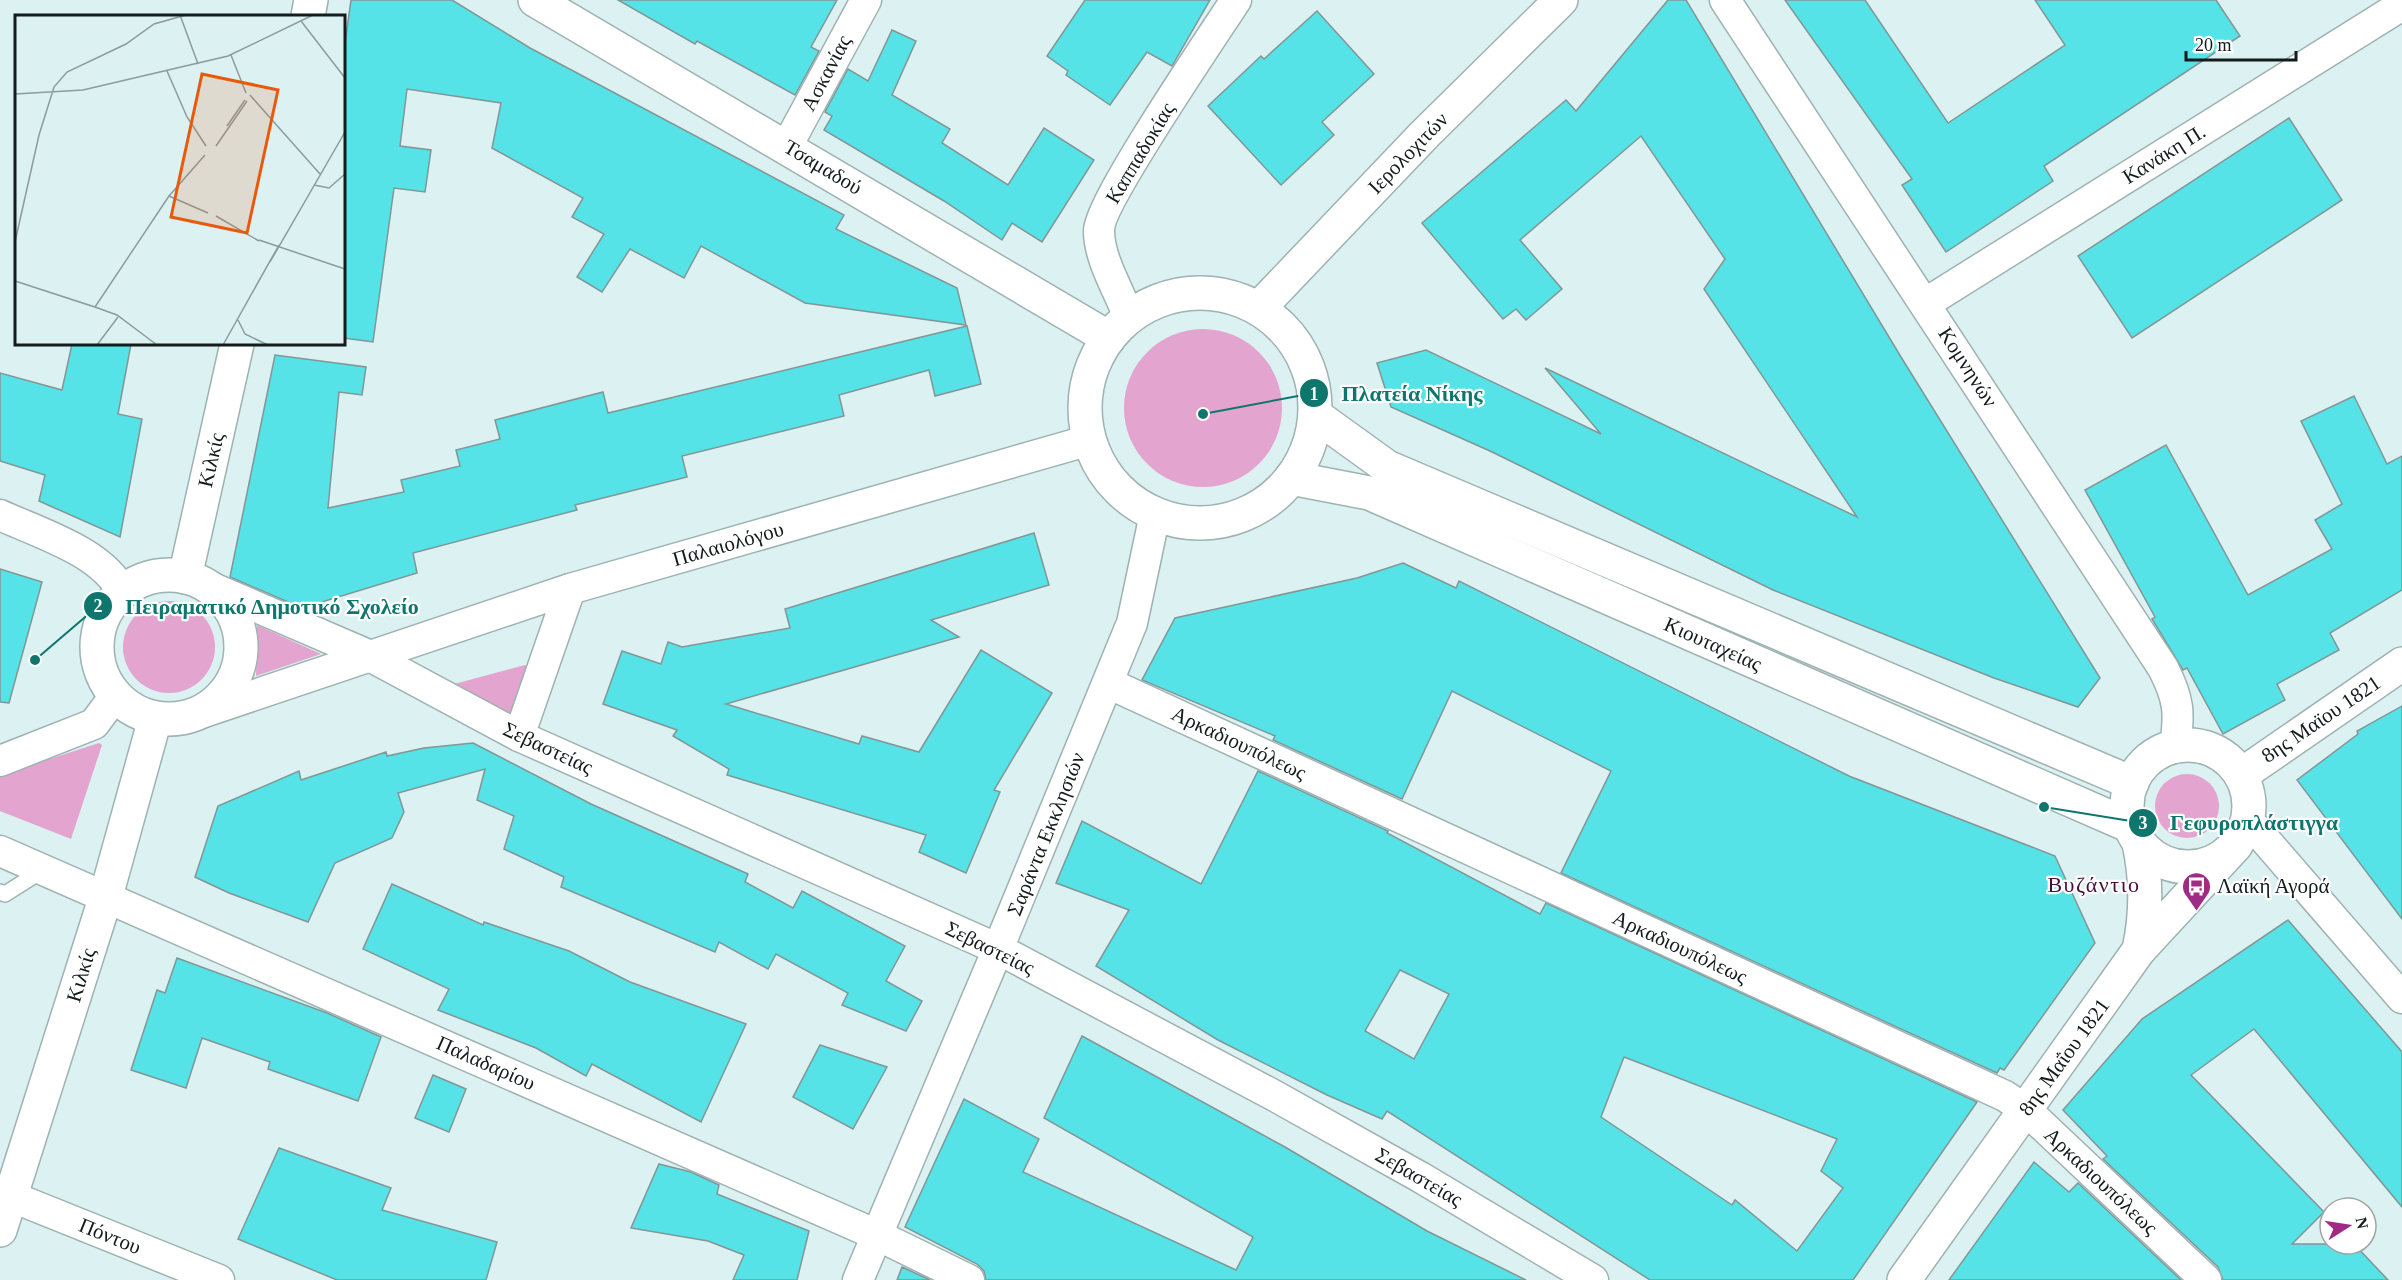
<svg xmlns="http://www.w3.org/2000/svg" width="2402" height="1280" font-family="'Times New Roman',serif">
  <style>
    .green { fill: #e3a5cf }
    .building { fill: #56e3e7; stroke: #829696; stroke-width: 1.5; fill-rule: evenodd }
    .lines { fill: none; stroke-linecap: round; stroke-linejoin: round }
    .lane-casing { stroke: #9eb2b2; stroke-width: 18 }
    .street-casing { stroke: #9eb2b2; stroke-width: 33 }
    .secondary-casing { stroke: #9eb2b2; stroke-width: 36 }
    .lane { stroke: #fff; stroke-width: 15 }
    .street { stroke: #fff; stroke-width: 30 }
    .secondary { stroke: #fff; stroke-width: 33 }
    .labels { text-anchor: middle; stroke-width: 4.5; stroke-linejoin: round; paint-order: stroke }
    .street-label { font-size: 21px; fill: #131b1b; stroke: #fff }
    .poi-label { font-size: 21px; fill: #131b1b; stroke: #fff; text-anchor: start }
    .neighbourhood-label { font-size: 22px; letter-spacing: 1.5px; fill: #480f3a; stroke: #fff }
    .inset-road { fill: none; stroke: #8c9b9b; stroke-width: 1.5 }
    .view { fill: #e8590c; fill-opacity: 0.15; stroke: #e8590c; stroke-width: 3 }
    .inset-edge { fill: none; stroke: #131b1b; stroke-width: 3 }
    .leader { fill: none; stroke: #0f766e; stroke-width: 2 }
    .callout-dot { fill: #0f766e; stroke: #fff; stroke-width: 2 }
    .mark-label { font-size: 18px; text-anchor: middle; font-weight: bold; fill: #fff }
    .callout-label { font-size: 22px; text-anchor: middle; font-weight: bold; fill: #0f766e; stroke: #fff; stroke-width: 4.5; stroke-linejoin: round; paint-order: stroke }
  </style>
  <rect width="100%" height="100%" fill="#dcf1f1"/>
  <g class="green">
    <circle cx="1203" cy="408" r="79"/>
    <circle cx="169" cy="647" r="46"/>
    <path d="M257 625 321 654 256 676Z"/>
    <path d="M525 665 529 668 511 715 454 691V684Z"/>
    <path d="M99 743 102 745 71 839 0 811V775Z"/>
    <circle cx="2187" cy="806" r="32"/>
  </g>
  <g class="building">
    <path d="M351 0H452L530 48 844 215 836 229 957 288 966 325 805 303 701 246 684 278 630 249 602 292 577 277 604 234 572 217 583 198 492 148 501 103 407 89 400 146 431 150 425 192 394 188 373 342 344 338V50Z"/>
    <path d="M618 0H837L811 47 819 51 795 95 697 41 695 44Z"/>
    <path d="M1085 0H1210L1172 66 1147 52 1110 105 1066 75 1068 71 1047 56Z"/>
    <path d="M1668 0H1686L1901 357 2100 678 2078 707 1994 678 1773 590 1490 451 1391 407 1377 363 1426 350 1601 434 1545 368 1857 517 1704 289 1725 259 1641 136 1520 240 1562 289 1526 320 1516 309 1503 319 1422 223 1566 100 1576 111Z"/>
    <path d="M1785 0H1865L1948 123 2065 45 2035 0H2216L2240 36 2044 166 2053 181 1946 252 1902 185 1912 179Z"/>
    <path d="M1317 11 1374 74 1322 122 1334 135 1281 185 1208 106 1261 56 1264 59Z"/>
    <path d="M892 30 916 41 892 95 950 129 942 143 1008 185 1044 128 1094 160 1042 242 1012 223 1002 240 944 201 824 130 832 116 825 112 848 69 868 81Z"/>
    <path d="M2289 118 2342 200 2132 338 2078 256Z"/>
    <path d="M967 326 981 384 935 396 929 370 839 395 844 416 682 456 687 477 575 505 577 510 413 553 417 573 302 608 230 577 275 355 366 367 362 395 339 392 328 508 404 492 401 480 460 466 456 450 500 439 495 420 603 392 608 413Z"/>
    <path d="M72 344H131L118 414 142 419 120 537 39 501 45 475 0 461V373L62 390Z"/>
    <path d="M2354 396 2387 464 2402 456V590L2330 633 2339 650 2277 684 2285 700 2223 734 2187 668 2183 670 2152 619 2155 617 2085 490 2166 445 2248 595 2332 549 2315 520 2342 504 2301 421Z"/>
    <path d="M1034 533 1049 585 931 620 959 637 726 704 859 744 862 736 919 752 981 650 1052 693 994 790 1000 792 966 873 919 852 926 835 727 775 729 769 673 736 677 730 603 704 622 651 661 664 668 642 682 647 790 628 785 609Z"/>
    <path d="M1403 563 1456 588 1459 581 1849 776 2055 856 2095 943 2004 1070 2000 1068 1997 1073 1561 873 1611 771 1452 691 1402 799 1273 740 1275 736 1142 680 1175 618 1357 578Z"/>
    <path d="M0 569 42 582 9 703 0 702Z"/>
    <path d="M2402 706V919L2297 780 2358 734 2357 731Z"/>
    <path d="M473 743 591 804 748 874 745 882 793 908 802 891 905 946 886 981 922 1001 906 1031 842 1005 848 993 776 954 768 969 719 942 715 952 561 887 564 877 504 849 514 816 477 800 485 769 398 793 404 812 392 838 335 863 308 922 229 893 195 877 218 806 299 771 301 780 386 752 387 756 424 748Z"/>
    <path d="M1258 771 1388 831 1387 833 1540 914 1546 903 1977 1102 1853 1280H1650L1387 1111 1382 1119 1327 1095 1218 1040 1096 966 1129 910 1056 883 1082 821 1201 884ZM1400 970 1449 994 1414 1059 1365 1031ZM1624 1057 1837 1139 1821 1171 1843 1188 1797 1251 1735 1200 1732 1205 1601 1117Z"/>
    <path d="M392 884 483 925 484 922 569 951 630 982 746 1024 701 1122 592 1064 586 1076 536 1048 438 1010 449 989 363 949Z"/>
    <path d="M2288 920 2402 1052V1207L2254 1029 2191 1075 2324 1212 2292 1244H2354L2388 1280H2223L2218 1267 2103 1159 2107 1156 2063 1110 2142 1019Z"/>
    <path d="M177 958 327 1013 381 1037 358 1101 268 1069 270 1062 202 1038 186 1088 131 1070 157 990 165 993Z"/>
    <path d="M1082 1036 1285 1147 1427 1231 1526 1280H986L984 1271 977 1264 905 1227 964 1099 1039 1139 1023 1172 1236 1270 1253 1237 1044 1118Z"/>
    <path d="M820 1045 887 1067 853 1129 793 1097Z"/>
    <path d="M433 1075 466 1089 449 1132 415 1118Z"/>
    <path d="M279 1148 391 1188 382 1210 497 1242 486 1280H337L238 1239Z"/>
    <path d="M2034 1162 2069 1192 2078 1183 2181 1280H1949Z"/>
    <path d="M659 1164 691 1172 719 1185 717 1194 809 1231 797 1280H733L744 1255 708 1241 631 1228Z"/>
    <path d="M902 1267 930 1280H897Z"/>
  </g>
  <g class="lines">
    <defs>
      <path id="lane" d="M0 892 5 894 43 870"/>
      <g id="street">
        <path d="M1725 0 2163 668C2179 699 2180 713 2175 747"/>
        <path d="M787 146 866 0"/>
        <path d="M1926 303 2402 5"/>
        <path d="M1129 317C1119 291 1099 259 1099 231 1098 204 1214 34 1236 0"/>
        <path d="M0 515C39 533 103 552 122 592"/>
        <path d="M208 586 368 655 519 736 998 949 1275 1096 1420 1177 1593 1280"/>
        <path d="M1108 683 2005 1096 2026 1110 2206 1280"/>
        <path d="M192 716 570 589 1090 440"/>
        <path d="M519 736 570 589"/>
        <path d="M0 761 94 724 115 696"/>
        <path d="M2248 820 2402 998"/>
        <path d="M0 851 877 1235 969 1280"/>
        <path d="M0 1192 219 1280"/>
        <path d="M858 1280 998 949 1132 623 1155 514"/>
      </g>
      <g id="secondary">
        <path d="M535 0 1109 338"/>
        <path d="M308 16 311 0"/>
        <circle cx="1200" cy="408" r="115"/>
        <path d="M1259 308 1425 134 1561 0"/>
        <path d="M1315 415 1387 467 2132 783"/>
        <path d="M1291 478 1369 493 2130 826"/>
        <circle cx="169" cy="647" r="72"/>
        <path d="M185 577 237 344"/>
        <circle cx="2188" cy="806" r="61"/>
        <path d="M2241 775 2402 664"/>
        <path d="M2139 843C2147 880 2147 913 2139 950"/>
        <path d="M0 1230 106 896 155 719"/>
        <path d="M1904 1280 2139 950 2236 845"/>
      </g>
    </defs>
    <use href="#lane" class="lane-casing"/>
    <use href="#street" class="street-casing"/>
    <use href="#secondary" class="secondary-casing"/>
    <use href="#lane" class="lane"/>
    <use href="#street" class="street"/>
    <use href="#secondary" class="secondary"/>
  </g>
  <defs>
    <symbol id="bus-pin" viewBox="-11 -11 22 30"><path d="M0 17L-7.5 6A9.5 9.5 0 1 1 7.5 6Z" fill="#a02b85" stroke="#fff"/><path d="M-5-6H5V4H4V6H2V4H-2V6H-4V4H-5ZM-3.5-4V0h7V-4ZM-3.5 1.2v1.5H-2V1.2ZM2 1.2v1.5H3.5V1.2Z" fill="#fff"/></symbol>
  </defs>
  <g fill-rule="evenodd">
    <use href="#bus-pin" x="2180" y="870" width="33" height="45"/>
  </g>
  <g class="labels">
    <g class="street-label">
      <text transform="translate(826 73) rotate(-62)" y="7">Ασκανίας</text>
      <text transform="translate(1140 153) rotate(-59)" y="7">Καππαδοκίας</text>
      <text transform="translate(1408 153) rotate(-46)" y="7">Ιερολοχιτών</text>
      <text transform="translate(2164 154) rotate(-32)" y="7">Κανάκη Π.</text>
      <text transform="translate(823 167) rotate(31)" y="7">Τσαμαδού</text>
      <text transform="translate(1968 367) rotate(57)" y="7">Κομνηνών</text>
      <text transform="translate(211 460) rotate(-77)" y="7">Κιλκίς</text>
      <text transform="translate(728 544) rotate(-16)" y="7">Παλαιολόγου</text>
      <text transform="translate(1713 644) rotate(24)" y="7">Κιουταχείας</text>
      <text transform="translate(2321 719) rotate(-34)" y="7">8ης Μαϊου 1821</text>
      <text transform="translate(1239 743) rotate(25)" y="7">Αρκαδιουπόλεως</text>
      <text transform="translate(548 748) rotate(25)" y="7">Σεβαστείας</text>
      <text transform="translate(1046 834) rotate(-68)" y="7">Σαράντα Εκκλησιών</text>
      <text transform="translate(1680 947) rotate(25)" y="7">Αρκαδιουπόλεως</text>
      <text transform="translate(990 948) rotate(26)" y="7">Σεβαστείας</text>
      <text transform="translate(81 975) rotate(-73)" y="7">Κιλκίς</text>
      <text transform="translate(2064 1057) rotate(-54)" y="7">8ης Μαΐου 1821</text>
      <text transform="translate(486 1063) rotate(24)" y="7">Παλαδαρίου</text>
      <text transform="translate(1419 1177) rotate(30)" y="7">Σεβαστείας</text>
      <text transform="translate(2101 1181) rotate(43)" y="7">Αρκαδιουπόλεως</text>
      <text transform="translate(110 1236) rotate(22)" y="7">Πόντου</text>
    </g>
    <g class="poi-label">
      <text x="2217" y="893">Λαϊκή Αγορά</text>
    </g>
    <g class="neighbourhood-label">
      <text x="2094" y="892">Βυζάντιο</text>
    </g>
  </g>
  <g transform="translate(15 15)">
    <rect width="330" height="330" fill="#dcf1f1"/>
    <path class="inset-road" d="M165 0 183 49M286 6 330 63M216 40 231 78M152 56 172 102 191 131M0 79 68 75 213 41 298 0M235 80 305 159M212 111 230 85M201 131 232 86M299 170 314 173 330 159M154 181 190 140M201 201 244 226M244 225 330 254M0 227 24 120 39 72 52 57 111 29 139 9 171 0M255 247 330 117M0 266 80 292 154 181 193 198M80 292 102 300 142 330M223 305 230 319 253 330M82 330 103 302M208 330 264 230"/>
    <path class="view" d="M187 59 263 75 232 218 156 202Z"/>
    <rect width="330" height="330" class="inset-edge"/>
  </g>
  <path class="leader" d="M1203 414L1314 393M35 660L98 606M2044 807L2143 823"/>
  <g class="callout-dot">
    <circle cx="1203" cy="414" r="6"/>
    <circle cx="35" cy="660" r="6"/>
    <circle cx="2044" cy="807" r="6"/>
    <circle cx="1314" cy="393" r="15"/>
    <circle cx="98" cy="606" r="15"/>
    <circle cx="2143" cy="823" r="15"/>
  </g>
  <g class="mark-label">
    <text x="1314" y="400">1</text>
    <text x="98" y="612">2</text>
    <text x="2143" y="829">3</text>
  </g>
  <g class="callout-label">
    <text x="1412" y="401">Πλατεία Νίκης</text>
    <text x="272" y="614">Πειραματικό Δημοτικό Σχολείο</text>
    <text x="2254" y="830">Γεφυροπλάστιγγα</text>
  </g>
  <g transform="translate(2348 1226) rotate(78)"><circle r="28" fill="#ffffff" stroke="#a1a4a4" stroke-width="1.5"/>
  <path d="M0-4.5L10 22L0 15L-10 22Z" fill="#a02b85"/>
  <text y="-9" font-size="16" font-weight="bold" text-anchor="middle" fill="#131b1b">N</text>
  </g>
  <path d="M2186 51v9h110v-9" fill="none" stroke="#131b1b" stroke-width="3"/>
  <text x="2195" y="51" font-size="18" fill="#131b1b" stroke="#ffffff" stroke-width="4.5" paint-order="stroke">20 m</text>
</svg>
